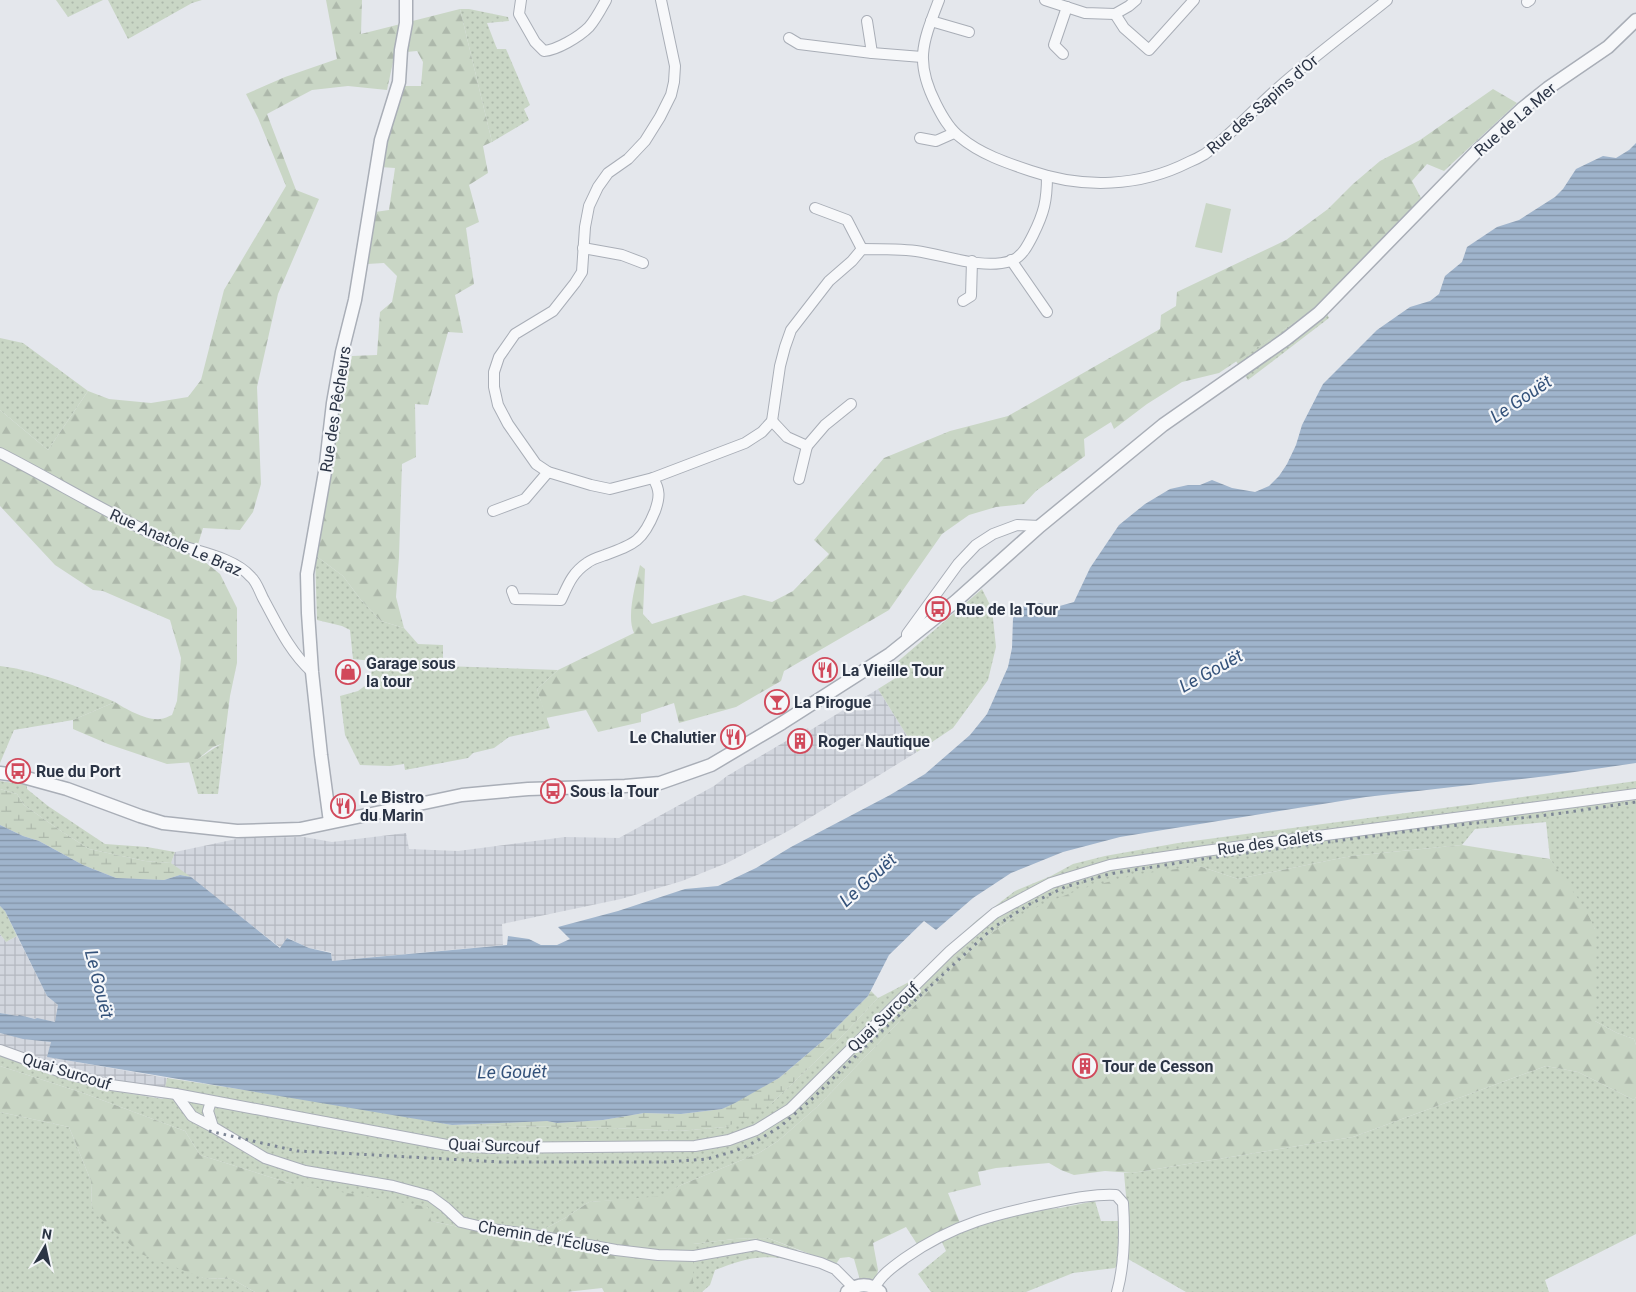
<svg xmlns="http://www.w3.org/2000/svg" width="1636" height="1292" font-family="Roboto,sans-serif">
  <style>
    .industrial { fill: url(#industrial-grid) }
    .grass { fill: url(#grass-dots) }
    .forest { fill: url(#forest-firs) }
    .wetland { fill: url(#wetland-marsh) }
    .garden { fill: #c9d6c5 }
    .water { fill: url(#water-rules) }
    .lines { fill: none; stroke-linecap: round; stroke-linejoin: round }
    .minor-casing { stroke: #a9aeb7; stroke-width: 12 }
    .tertiary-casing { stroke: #a9aeb7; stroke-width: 15 }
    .minor { stroke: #f7f8fa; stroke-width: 10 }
    .tertiary { stroke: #f7f8fa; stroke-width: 12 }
    .rail { stroke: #7d8696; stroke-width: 3; stroke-dasharray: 2.5 5; stroke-linecap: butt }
    .labels { text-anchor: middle; stroke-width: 4.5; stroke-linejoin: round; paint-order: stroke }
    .street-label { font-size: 16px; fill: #2b3445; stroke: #f4f6f9 }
    .poi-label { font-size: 16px; font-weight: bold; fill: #2b3445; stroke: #f4f6f9; text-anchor: start }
    .water-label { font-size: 18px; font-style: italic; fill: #34527a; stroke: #f4f6f9 }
  </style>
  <defs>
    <pattern id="industrial-grid" width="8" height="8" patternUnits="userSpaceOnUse" patternTransform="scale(1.25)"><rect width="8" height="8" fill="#d2d6de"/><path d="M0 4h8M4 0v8" fill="none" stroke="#b4b8c0"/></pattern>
    <pattern id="grass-dots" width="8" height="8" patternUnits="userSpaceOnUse" patternTransform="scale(1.25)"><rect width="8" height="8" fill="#c9d6c5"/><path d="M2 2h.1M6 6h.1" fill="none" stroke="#adb8ab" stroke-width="1.8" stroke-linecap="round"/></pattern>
    <pattern id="forest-firs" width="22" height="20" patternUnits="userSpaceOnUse" patternTransform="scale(1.25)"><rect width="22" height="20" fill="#c9d6c5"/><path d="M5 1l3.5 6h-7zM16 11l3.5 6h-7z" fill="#adb8ab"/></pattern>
    <pattern id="wetland-marsh" width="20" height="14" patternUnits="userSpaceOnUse" patternTransform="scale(1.25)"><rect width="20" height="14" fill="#c9d6c5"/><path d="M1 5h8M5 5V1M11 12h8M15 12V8" fill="none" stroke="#adb8ab"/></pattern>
    <pattern id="water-rules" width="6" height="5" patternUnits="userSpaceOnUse" patternTransform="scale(1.25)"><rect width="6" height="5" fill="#9fb4cc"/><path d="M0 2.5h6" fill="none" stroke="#8293a7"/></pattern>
  </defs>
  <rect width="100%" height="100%" fill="#e4e7ec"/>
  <g class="industrial">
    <path d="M878 689 917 752 790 830 727 863 682 881 621 899 502 924 503 945 332 961 331 952 309 948 288 938 281 948 171 863 175 852 241 838 304 837 332 842 406 833 409 849 458 851 565 837 619 838 714 786 727 776 808 728 809 731Z"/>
    <path d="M0 934 6 942 17 936 47 996 58 1005 56 1022 0 1013Z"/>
    <path d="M0 1033 23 1038 51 1042 48 1057 167 1078 163 1099 114 1091 70 1079 0 1054Z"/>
  </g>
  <g class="grass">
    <path d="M56 0H103L68 17Z"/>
    <path d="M108 0H202L192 3 128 39Z"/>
    <path d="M460 9H469L508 17 509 21 487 23 497 49H506L530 105 524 109 529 120 492 142Z"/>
    <path d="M1322 304 1329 318 1248 380 1236 361Z"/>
    <path d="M0 338 23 343 88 391 48 450 0 410Z"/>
    <path d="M315 555 343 576 361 600 381 621 404 628 418 644 443 645V666L558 670 537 689 550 728 509 737 494 748 473 753 468 758 405 770 404 764 390 766 360 765 345 735 340 696 358 691 370 682 373 661 353 659 350 630 342 626 317 620Z"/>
    <path d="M982 589 992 609 996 647 988 680 953 728 917 752 878 689 902 674 895 664Z"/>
    <path d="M0 666C40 671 78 687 115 702L73 720 14 730 0 763Z"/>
    <path d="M224 743 218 794H198L189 762C199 761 213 747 224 743Z"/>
    <path d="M0 781 27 785V789L48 806 105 844 147 847 175 852 171 863 145 861 89 849 58 829 24 805 17 794 0 789Z"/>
    <path d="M1636 781V1045L1634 1039 1617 1033 1595 1021V929L1550 859 1546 822 1475 829 1462 845 1351 856 1238 879 1199 866 1014 918 981 940 946 973 818 1106 778 1141 759 1153 681 1185 662 1197 589 1202 565 1218 522 1241 431 1221 289 1183 200 1155 185 1131 83 1093 0 1066V1054L70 1079 114 1091 163 1099 167 1078 330 1103 452 1125 612 1128 679 1131 725 1127 772 1103 841 1037 878 998 911 981 977 920 1015 891 1051 876 1073 864 1105 856 1178 843 1459 806Z"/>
    <path d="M0 906 5 911 17 936 6 942 0 934Z"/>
    <path d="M1546 1066 1578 1072 1634 1100 1636 1097V1234L1545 1280 1549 1292H1186L1128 1259V1219L1124 1173H1132L1353 1137Z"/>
    <path d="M0 1112 69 1127 91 1181 92 1209 203 1278 232 1279 255 1292H0Z"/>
    <path d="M1095 1201 1101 1221H1121L1117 1265 1115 1268 1073 1273 1026 1292H931L918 1274 946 1251 941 1240 966 1229 1036 1210 1060 1208Z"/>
    <path d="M768 1238 798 1250 787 1259C757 1254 742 1260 715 1270L710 1285 702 1292H693V1244L734 1239Z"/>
  </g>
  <g class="forest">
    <path d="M326 0H362L361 34 460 9 492 142 483 146 488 173 469 185 479 222 466 228 474 284 455 295 463 333 448 332 428 405 415 404 416 457 402 464 399 557 396 597 404 628 381 621 361 600 343 576 315 555 329 484 339 404 352 356 377 355 380 312 392 302 397 276 384 263 367 264 375 212 389 210 395 168 380 167 392 120 403 86H421L423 62 417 51 395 53 387 90 348 86 312 90 267 114 296 190 319 199 278 294 257 387 261 484 253 512 240 530 203 528 195 554 220 574 237 608V663L230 696 224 743 213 747 194 762 167 764 108 744 73 729V720L115 702C125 709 148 721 160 719 164 719 169 716 172 715L177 701 181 658 170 620 103 591 93 590 55 565 0 506V410L48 450 88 391 109 399 151 403 188 397 201 380 224 290 286 186 258 118 246 94 285 77 337 59Z"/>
    <path d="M1493 89 1517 103 1444 171 1427 164 1412 181 1421 198 1322 304 1219 373 1182 382 1147 404 1114 429 1111 422 1084 439 1085 456 1036 491 1024 504 996 507 969 515 942 534 889 610 784 671 781 681 736 707 679 723 674 703 641 714V722L598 732 586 710 546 718 537 689 558 670 634 633C626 616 636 583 640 565L645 569 643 614 652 624 744 595 772 602 793 591 829 554 814 540 884 458 950 431 1008 416 1160 329 1161 315 1176 306 1177 292 1286 240 1328 209 1353 184 1380 161 1420 140Z"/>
    <path d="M1462 845 1550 859 1586 910 1595 929V1021L1617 1033 1634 1039 1636 1045V1097L1634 1100 1578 1072 1546 1066 1353 1137 1132 1173 1105 1171 1074 1175 1061 1170 1049 1163 996 1168 978 1172 981 1185 948 1193 960 1223 937 1233 917 1244 906 1227 873 1243 878 1270 876 1281 860 1280 854 1259 849 1257 840 1258 836 1264 768 1238 734 1239 693 1244V1292H604L602 1288 566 1292H255L232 1279 203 1278 141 1254 100 1218 92 1209 91 1181 69 1127 0 1112V1066L83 1093 185 1131 200 1155 289 1183 428 1207 431 1221 522 1241 565 1218 589 1202 662 1196 681 1185 759 1153 778 1141 818 1106 946 973 981 940 1014 918 1048 902 1084 888 1140 874 1199 866 1238 879 1351 856Z"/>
  </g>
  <g class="wetland">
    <path d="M0 789 17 794 24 805 58 829 89 849 145 861 171 863 191 877 180 875 164 880 116 878 83 865 39 841 23 836 0 825Z"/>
    <path d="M871 991 878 998 841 1037 772 1103 751 1117 725 1127 679 1131 612 1128 452 1125 547 1121 557 1123 603 1120 644 1113 681 1114 722 1109 779 1078 825 1039 868 996Z"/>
  </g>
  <path class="garden" d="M1206 203 1231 209 1222 253 1195 247Z"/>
  <path class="water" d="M1636 143V763L1547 776 1366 797 1120 837 1063 852 1011 873 973 898 936 930 924 921 889 955 868 996 825 1039 779 1078 735 1103 722 1109 681 1114 644 1113 603 1120 557 1123 547 1121 452 1125 47 1057 51 1042 23 1039 0 1033V1013L18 1016 19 1015 35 1019 37 1018 55 1022 58 1005 47 996 5 911 0 906V825L23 836 39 841 83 865 116 878 164 880 180 875 191 877 280 948 287 938 309 948 331 953 332 961 507 945 508 936 529 939 541 945H557L570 939 558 927 618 911 685 889 718 886 756 868 791 847 890 795 925 774 970 735 987 714 1008 667 1012 648 1013 618 1021 607 1040 603 1056 607 1074 602 1090 568 1119 525 1145 504 1170 489 1188 485H1200L1212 480 1232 488 1255 492 1269 486 1279 476 1287 464 1296 445 1302 425 1323 384 1377 330 1410 307 1430 301 1439 294 1445 276 1462 262 1467 247 1497 227 1519 220 1555 197 1563 189 1576 169 1603 156 1616 158 1629 150Z"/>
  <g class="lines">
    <defs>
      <g id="minor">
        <path d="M521 0 519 14 535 42 544 51C557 50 579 37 589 27 596 19 601 9 606 0"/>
        <path d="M661 0 675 66 674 82 671 95 660 117 645 141 628 159 608 173 598 187 589 206 585 227 582 272 575 283 553 311 515 334 499 357 494 372V387L498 405 508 424 536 464 548 472 591 485 610 489 653 478 745 443 762 432 772 421 780 366 785 347 791 330 829 281 852 261 862 249C879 249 900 249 916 251 945 255 982 270 1011 261 1022 257 1028 245 1033 235 1044 213 1047 201 1047 176"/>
        <path d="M939 0C923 42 914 61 936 104 942 116 949 129 960 137 980 154 1007 163 1031 171 1083 189 1140 187 1189 162 1194 160 1200 157 1205 154 1232 134 1254 109 1278 88 1313 57 1351 29 1387 0"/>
        <path d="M1045 0 1085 13 1115 14 1129 6 1136 0"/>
        <path d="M1527 2 1530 0"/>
        <path d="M1115 14 1124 28 1149 50 1194 0"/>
        <path d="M867 21 872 53"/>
        <path d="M931 21 969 32"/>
        <path d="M789 38 799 44 872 53 922 57"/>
        <path d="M1063 54 1054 45 1067 7"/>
        <path d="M920 138 936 141 954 133"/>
        <path d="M815 208 847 220 862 249"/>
        <path d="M583 248 622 255 643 263"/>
        <path d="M1011 260 1047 312"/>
        <path d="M963 301 971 296 972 261"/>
        <path d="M772 421 787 437 807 446 825 425 851 404"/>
        <path d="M0 453C55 481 108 514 165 540 190 551 232 555 251 577 257 582 260 593 264 600 278 626 290 652 312 672"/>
        <path d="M799 479 807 446"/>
        <path d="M493 511 525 499 548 472"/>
        <path d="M512 591 515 599 561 600C568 585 572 573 587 563 592 559 599 557 605 555 635 544 643 541 655 511 660 497 660 490 653 478"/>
        <path d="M907 641V634L958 564 976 545 993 534 1017 525 1040 526"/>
        <path d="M0 1050 64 1073 111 1085 176 1094 447 1145 491 1148 695 1146 729 1140 756 1130 790 1109 950 951 995 913 1051 883 1110 865 1205 851 1636 794"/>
        <path d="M176 1094 192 1116 213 1127"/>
        <path d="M211 1101 208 1111 213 1127 265 1158 305 1171 393 1186 430 1196 445 1207 461 1222 491 1229 527 1234 616 1250 658 1255 694 1256 756 1245 821 1263 835 1269 853 1287"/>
        <path d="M875 1287C881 1275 894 1266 905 1258 953 1224 998 1213 1055 1202 1075 1198 1095 1194 1116 1195L1123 1203C1125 1233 1125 1263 1117 1292"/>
      </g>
      <g id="tertiary">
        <path d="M0 773 16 775 67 789 140 816 163 823 237 831 300 829 462 795 528 789 625 786 660 783 711 765 782 723 890 654 956 601 1040 526 1163 425 1286 339 1319 313 1476 152 1523 108 1548 88 1608 47 1636 20"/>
        <path d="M330 822 321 755 312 672 308 613 307 574 325 472 333 403 342 352 355 300 381 140 399 82 401 50 406 23V0"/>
        <path d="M847 1292C858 1283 870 1283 880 1292"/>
      </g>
    </defs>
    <use href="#minor" class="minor-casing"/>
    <use href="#tertiary" class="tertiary-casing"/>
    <use href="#minor" class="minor"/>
    <use href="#tertiary" class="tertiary"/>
    <path class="rail" d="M209 1131 297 1151 338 1153 501 1162H666L707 1159 735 1151 755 1142 781 1126 812 1099 869 1043 994 927 1030 904 1065 887 1109 874 1203 859 1432 828 1556 814 1636 802"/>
  </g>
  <defs>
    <symbol id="bus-ring" viewBox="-11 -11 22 22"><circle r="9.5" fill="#f4f6f9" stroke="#d1495b" stroke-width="1.5"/><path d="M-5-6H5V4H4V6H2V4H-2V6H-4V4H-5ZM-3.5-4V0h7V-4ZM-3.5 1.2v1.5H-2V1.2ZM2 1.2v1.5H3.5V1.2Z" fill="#d1495b"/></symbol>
    <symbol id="restaurant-ring" viewBox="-11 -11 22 22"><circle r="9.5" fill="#f4f6f9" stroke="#d1495b" stroke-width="1.5"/><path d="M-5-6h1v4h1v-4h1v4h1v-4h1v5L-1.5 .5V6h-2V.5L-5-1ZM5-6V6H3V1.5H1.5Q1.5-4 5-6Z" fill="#d1495b"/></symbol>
    <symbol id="shop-ring" viewBox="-11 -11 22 22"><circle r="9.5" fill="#f4f6f9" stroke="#d1495b" stroke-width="1.5"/><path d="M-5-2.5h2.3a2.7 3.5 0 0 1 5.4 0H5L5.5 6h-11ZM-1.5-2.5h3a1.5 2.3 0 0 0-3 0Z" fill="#d1495b"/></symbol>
    <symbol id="bar-ring" viewBox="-11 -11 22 22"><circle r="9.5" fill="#f4f6f9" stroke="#d1495b" stroke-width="1.5"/><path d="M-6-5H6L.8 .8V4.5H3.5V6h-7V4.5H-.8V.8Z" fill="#d1495b"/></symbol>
    <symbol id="building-ring" viewBox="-11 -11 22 22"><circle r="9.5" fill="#f4f6f9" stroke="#d1495b" stroke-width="1.5"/><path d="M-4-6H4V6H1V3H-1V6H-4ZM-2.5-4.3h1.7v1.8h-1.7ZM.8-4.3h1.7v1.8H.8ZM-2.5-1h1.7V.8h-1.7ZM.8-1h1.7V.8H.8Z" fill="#d1495b"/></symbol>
  </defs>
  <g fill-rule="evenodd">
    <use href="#bus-ring" x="924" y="595" width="28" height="28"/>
    <use href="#restaurant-ring" x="811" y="656" width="28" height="28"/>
    <use href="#shop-ring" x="334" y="658" width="28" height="28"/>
    <use href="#bar-ring" x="763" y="688" width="28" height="28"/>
    <use href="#restaurant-ring" x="719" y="723" width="28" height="28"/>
    <use href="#building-ring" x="786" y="727" width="28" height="28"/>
    <use href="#bus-ring" x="4" y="757" width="28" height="28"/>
    <use href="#bus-ring" x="539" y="777" width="28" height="28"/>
    <use href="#restaurant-ring" x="329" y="792" width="28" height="28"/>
    <use href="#building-ring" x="1071" y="1052" width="28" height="28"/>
  </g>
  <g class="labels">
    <g class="street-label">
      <text transform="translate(1262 104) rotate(-41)" y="6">Rue des Sapins d'Or</text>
      <text transform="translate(1515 119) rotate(-41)" y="6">Rue de La Mer</text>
      <text transform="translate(335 409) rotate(-81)" y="6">Rue des Pêcheurs</text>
      <text transform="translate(176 542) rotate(24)" y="6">Rue Anatole Le Braz</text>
      <text transform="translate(1270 842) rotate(-8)" y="6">Rue des Galets</text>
      <text transform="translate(883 1017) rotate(-44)" y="6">Quai Surcouf</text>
      <text transform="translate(67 1071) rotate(17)" y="6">Quai Surcouf</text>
      <text transform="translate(494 1145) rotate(2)" y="6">Quai Surcouf</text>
      <text transform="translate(544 1237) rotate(10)" y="6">Chemin de l'Écluse</text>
    </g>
    <g class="poi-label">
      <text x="956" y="615">Rue de la Tour</text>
      <text x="366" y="669">Garage sous<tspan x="366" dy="18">la tour</tspan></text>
      <text x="842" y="676">La Vieille Tour</text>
      <text x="794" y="708">La Pirogue</text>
      <text x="716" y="743" text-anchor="end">Le Chalutier</text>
      <text x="818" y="747">Roger Nautique</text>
      <text x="36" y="777">Rue du Port</text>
      <text x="570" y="797">Sous la Tour</text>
      <text x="360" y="803">Le Bistro<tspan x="360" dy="18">du Marin</tspan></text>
      <text x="1102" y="1072">Tour de Cesson</text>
    </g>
    <g class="water-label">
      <text transform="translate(1521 399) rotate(-34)" y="6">Le Gouët</text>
      <text transform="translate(1211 671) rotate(-29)" y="6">Le Gouët</text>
      <text transform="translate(868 880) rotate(-42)" y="6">Le Gouët</text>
      <text transform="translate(99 984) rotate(76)" y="6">Le Gouët</text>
      <text transform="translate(512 1072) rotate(-1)" y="6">Le Gouët</text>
    </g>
  </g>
  <g transform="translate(45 1247) rotate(9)" stroke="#f4f6f9" stroke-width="4" paint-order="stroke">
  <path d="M0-4L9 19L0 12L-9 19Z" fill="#2b3445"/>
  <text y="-8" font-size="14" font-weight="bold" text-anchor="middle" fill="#2b3445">N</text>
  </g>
</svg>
